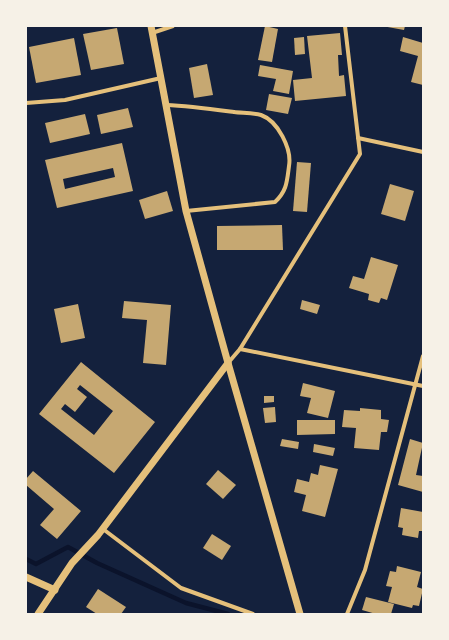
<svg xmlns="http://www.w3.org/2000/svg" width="449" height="640" font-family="'Space Grotesk',sans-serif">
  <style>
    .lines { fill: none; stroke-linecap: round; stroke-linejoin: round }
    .stream { stroke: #0b132b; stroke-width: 4.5 }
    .building { fill: #c6a872; fill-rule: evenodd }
    .minor { stroke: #e5c07b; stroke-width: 4 }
    .tertiary { stroke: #e5c07b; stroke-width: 7 }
  </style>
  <rect width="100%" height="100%" fill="#14213d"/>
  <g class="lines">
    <path class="stream" d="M26 559 36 564 68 547 97 563 186 603 228 614"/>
  </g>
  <g class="building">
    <path d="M265 26 278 29 272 62 258 60Z"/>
    <path d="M382 26H405L404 30Z"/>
    <path d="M117 28 124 64 91 70 83 34Z"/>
    <path d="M340 33 342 55H338L339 76 344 75 346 96 295 101 293 80 312 78 307 36Z"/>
    <path d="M304 37 305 54 295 55 294 38Z"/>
    <path d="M403 37 423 43V85L411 82 418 56 400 51Z"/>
    <path d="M74 38 81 75 36 83 29 47Z"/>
    <path d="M207 64 213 95 194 98 189 68Z"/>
    <path d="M260 65 293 71 289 94 273 91 276 79 258 76Z"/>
    <path d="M269 94 292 98 288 114 266 110Z"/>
    <path d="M128 108 133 127 101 134 97 115Z"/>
    <path d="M85 114 90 134 50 143 45 123Z"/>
    <path d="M122 143 133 191 57 208 45 160ZM113 168 115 177 65 189 63 179Z"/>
    <path d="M297 162 311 163 307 212 293 211Z"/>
    <path d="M390 184 414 191 405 221 381 214Z"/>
    <path d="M167 191 173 211 145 219 139 200Z"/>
    <path d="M282 225 283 250H217V226Z"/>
    <path d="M371 257 398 265 387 300 381 298 379 303 368 300 369 294 349 288 353 276 364 279Z"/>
    <path d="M302 300 320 305 317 314 300 309Z"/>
    <path d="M124 301 171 305 166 365 143 363 147 320 122 318Z"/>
    <path d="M78 304 85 338 61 343 54 309Z"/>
    <path d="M81 362 155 422 114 473 39 414ZM80 385 113 411 94 435 61 409 65 404 75 412 87 397 77 389Z"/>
    <path d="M303 383 335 391 328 418 307 413 311 398 300 396Z"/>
    <path d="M264 396H274V402L264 403Z"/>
    <path d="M275 407 276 422 265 423 263 408Z"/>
    <path d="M360 408 381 410V419L389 420 387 432H381L379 450 354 448 356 428 342 427 344 410 360 411Z"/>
    <path d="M297 420H335V434L297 435Z"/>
    <path d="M282 439 299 442 298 449 280 446Z"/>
    <path d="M410 439 423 443 416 475 423 476V492L398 485Z"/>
    <path d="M314 444 335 448 333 456 313 452Z"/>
    <path d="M320 465 338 469 325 517 302 511 306 495 294 492 297 479 309 482 311 473 318 475Z"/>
    <path d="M218 470 236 485 223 499 206 484Z"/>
    <path d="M33 471 81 511 57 539 40 525 54 509 26 485V479Z"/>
    <path d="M401 508 423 512V531H419L418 538 402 535 403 528 398 527Z"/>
    <path d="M212 534 231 546 222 560 203 548Z"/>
    <path d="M397 566 421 572 417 587 423 589 419 606 413 605 412 608 388 602 392 587 386 586 390 571 396 572Z"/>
    <path d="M98 589 126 607 121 614H97L86 607Z"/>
    <path d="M366 597 394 604 391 614H376L362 610Z"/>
  </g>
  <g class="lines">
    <g class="minor">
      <path d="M152 33 173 26"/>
      <path d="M26 103 65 100 161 78"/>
      <path d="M166 105C189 106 211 109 234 112 242 113 253 113 261 115 278 121 292 149 289 166 287 181 287 191 275 202L186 211"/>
      <path d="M358 138 423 152"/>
      <path d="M240 349 423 386"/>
      <path d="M228 363 240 349 360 154 345 26"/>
      <path d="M103 529 181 588 253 614"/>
      <path d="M347 614 365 570 423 356"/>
    </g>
    <g class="tertiary">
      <path d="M151 26 186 211 228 363 300 614"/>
      <path d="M26 577 55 590"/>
      <path d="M38 614 72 563 98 535 228 363"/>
    </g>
  </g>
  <rect width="449" height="640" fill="none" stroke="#f6f1e7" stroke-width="54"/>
</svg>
